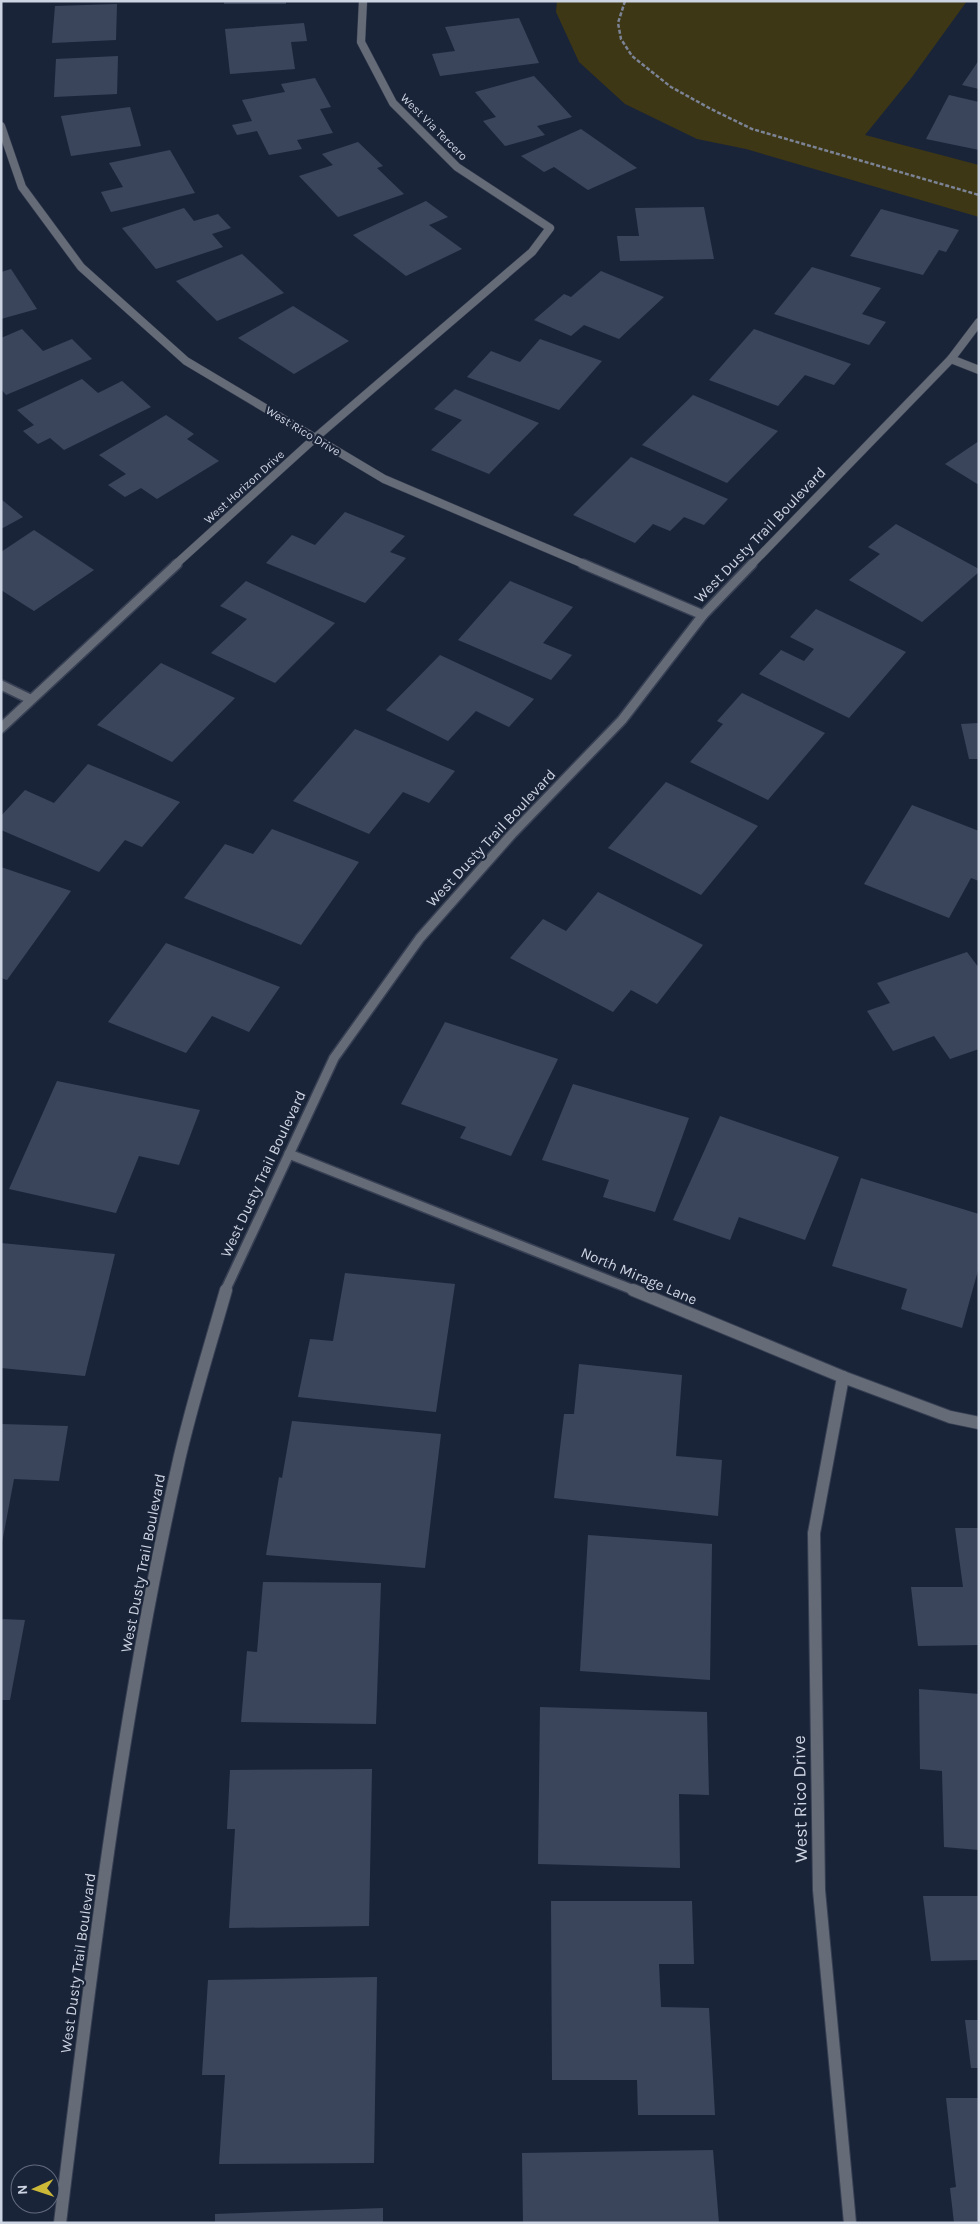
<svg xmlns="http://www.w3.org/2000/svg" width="980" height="2224" font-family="Karla,sans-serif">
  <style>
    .green { fill: #3d3715 }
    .building { fill: #3a455c }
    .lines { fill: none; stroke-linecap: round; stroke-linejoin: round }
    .street-far2-casing { stroke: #374054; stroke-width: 9 }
    .street-far1-casing { stroke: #374054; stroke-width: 12 }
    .street-casing { stroke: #374054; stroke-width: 14 }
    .path { stroke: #7b8395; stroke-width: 2.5; stroke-dasharray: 4 2; stroke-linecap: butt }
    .street-far2 { stroke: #666c77; stroke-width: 8 }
    .street-far1 { stroke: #666c77; stroke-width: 9 }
    .street { stroke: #666c77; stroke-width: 12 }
    .labels { text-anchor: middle; stroke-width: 4.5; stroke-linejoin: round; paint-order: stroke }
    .far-street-label { font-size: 12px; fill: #cdd4e2; stroke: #1a2439 }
    .street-label { font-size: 15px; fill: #cdd4e2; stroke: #1a2439 }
    .near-street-label { font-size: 18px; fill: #cdd4e2; stroke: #1a2439 }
  </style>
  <rect width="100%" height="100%" fill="#1a2439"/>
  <path class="green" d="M557 1H967L912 77 865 135 979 165V217L746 149 697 139 625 104 579 62 556 12Z"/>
  <g class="building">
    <rect x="224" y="1" width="62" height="3"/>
    <path d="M117 4 116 40 52 43 55 6Z"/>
    <path d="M519 18 539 63 440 76 432 54 455 51 445 27Z"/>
    <path d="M304 23 307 41 291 42 295 69 230 74 225 29Z"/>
    <path d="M118 56 117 94 54 97 56 59Z"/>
    <path d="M979 60V89L962 85Z"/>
    <path d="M534 76 572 117 537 126 545 135 505 146 483 121 496 117 475 92Z"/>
    <path d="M315 78 331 107 320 109 333 133 297 140 302 149 269 155 257 131 237 135 232 125 252 121 242 100 285 92 281 84Z"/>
    <path d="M949 95 979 102V150L926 139Z"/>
    <path d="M130 107 141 146 71 156 61 116Z"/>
    <path d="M581 129 637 168 588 190 554 167 544 172 521 156Z"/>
    <path d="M358 142 383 166 377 168 404 194 338 217 299 176 333 165 322 154Z"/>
    <path d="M170 150 195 193 111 212 101 192 123 187 109 163Z"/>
    <path d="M426 201 448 217 429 225 462 249 406 276 353 235Z"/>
    <path d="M704 207 714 259 620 261 617 236H639L635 208Z"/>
    <path d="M184 208 194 221 218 214 231 228 212 234 223 247 156 269 122 228Z"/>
    <path d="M881 209 959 230 946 252 939 250 923 275 850 256Z"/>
    <path d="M242 254 284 293 217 321 176 281Z"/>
    <path d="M812 267 881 288 862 314 886 322 869 345 774 314Z"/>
    <path d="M11 269 37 309 1 319V272Z"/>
    <path d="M601 271 664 297 619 339 584 325 571 336 534 320 564 294 571 297Z"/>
    <path d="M293 306 349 341 294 374 238 338Z"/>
    <path d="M22 329 43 351 72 339 92 359 6 395 1 389V338Z"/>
    <path d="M754 329 851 364 834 385 805 375 778 406 709 380Z"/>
    <path d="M540 339 602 361 559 410 467 377 491 351 520 362Z"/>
    <path d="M82 379 98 393 122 381 151 407 64 450 50 438 38 444 23 431 34 425 17 410Z"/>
    <path d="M455 389 539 423 489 474 431 450 462 420 434 409Z"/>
    <path d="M693 395 778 431 727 483 642 445Z"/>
    <path d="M166 415 194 434 187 439 219 461 157 499 141 488 125 497 108 485 126 474 99 455Z"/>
    <path d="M979 441V485L945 464Z"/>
    <path d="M631 457 728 499 704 525 684 517 670 531 653 524 635 543 573 515Z"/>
    <path d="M1 499 23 517 1 529Z"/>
    <path d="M345 512 405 536 390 552 406 558 365 603 266 563 292 535 315 545Z"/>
    <path d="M896 524 979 569V572L922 622 849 580 880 554 868 547Z"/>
    <path d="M34 530 94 570 34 611 1 590V552Z"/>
    <path d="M246 581 335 623 275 683 211 653 247 619 220 606Z"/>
    <path d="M510 581 573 607 543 643 572 655 551 680 458 640Z"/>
    <path d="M816 609 906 652 849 718 759 674 781 650 804 661 814 649 790 637Z"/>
    <path d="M440 655 534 699 509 727 476 711 448 741 386 710Z"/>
    <path d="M161 663 235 698 172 762 97 725Z"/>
    <path d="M742 693 825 733 768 800 690 762 723 724 717 721Z"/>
    <path d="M979 723V759H969L961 724Z"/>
    <path d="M355 729 455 771 429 803 403 792 369 834 293 801Z"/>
    <path d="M88 764 180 802 142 847 125 840 99 872 1 830V816L25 790 54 803Z"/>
    <path d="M666 782 758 826 701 895 608 848Z"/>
    <path d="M912 805 979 831V881L971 878 949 918 864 884Z"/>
    <path d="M272 829 359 862 301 945 184 898 225 844 253 854Z"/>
    <path d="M1 867 71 891 7 980 1 978Z"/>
    <path d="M598 892 703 945 657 1004 631 990 613 1012 510 958 543 919 566 931Z"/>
    <path d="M166 943 280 987 249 1032 212 1016 186 1053 108 1022Z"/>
    <path d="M967 952 979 968V1049L950 1059 934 1036 893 1051 867 1011 890 1003 877 983Z"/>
    <path d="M445 1022 558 1059 511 1156 460 1138 466 1127 401 1104Z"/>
    <path d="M57 1081 200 1110 179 1165 139 1156 116 1213 9 1189Z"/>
    <path d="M573 1084 689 1118 655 1212 603 1197 609 1180 542 1160Z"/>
    <path d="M720 1116 839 1157 805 1240 739 1217 730 1240 673 1220Z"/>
    <path d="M861 1178 979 1214V1267L962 1328 901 1309 907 1289 832 1266Z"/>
    <path d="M1 1243 115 1254 85 1376 1 1368Z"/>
    <path d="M345 1273 455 1284 436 1412 298 1397 310 1339 333 1341Z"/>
    <path d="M579 1364 682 1375 676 1456 722 1460 718 1516 554 1498 564 1414H574Z"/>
    <path d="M292 1421 441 1434 425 1568 266 1555 279 1477 282 1478Z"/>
    <path d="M1 1424 68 1426 59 1481 14 1479 2 1543Z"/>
    <path d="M955 1528H979V1645L918 1646 911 1587H963Z"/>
    <path d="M588 1535 712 1544 710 1680 580 1671Z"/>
    <path d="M263 1582 381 1583 376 1724 241 1722 247 1651 257 1652Z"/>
    <path d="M1 1619 25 1620 10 1700H1Z"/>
    <path d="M919 1689 979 1694V1850L944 1847 942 1771 920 1769Z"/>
    <path d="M540 1707 707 1712 709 1795 679 1794 680 1868 538 1864Z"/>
    <path d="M372 1769 369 1926 229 1928 235 1829H227L230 1770Z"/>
    <path d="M923 1896H979V1960L931 1961Z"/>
    <path d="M551 1901H692L694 1964H659L661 2007 709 2008 715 2115H638L637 2080H552Z"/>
    <path d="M377 1977 374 2163 219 2164 225 2075H202L208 1980Z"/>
    <path d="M965 2020H979V2068H971Z"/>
    <path d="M946 2098H979V2223H954L950 2188 956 2187Z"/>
    <path d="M713 2150 719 2223H523L522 2153Z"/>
    <path d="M383 2208V2223H215V2214Z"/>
  </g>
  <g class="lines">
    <defs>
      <g id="street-far2">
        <path d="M1 126 22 187 81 267 186 361 384 479 586 565"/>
        <path d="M951 359 979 370"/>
        <path d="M175 565 315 438 532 252 550 228 457 167 393 103 361 42 363 1"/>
        <path d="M751 565 951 359 979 322"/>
      </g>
      <g id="street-far1">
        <path d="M583 564 703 615"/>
        <path d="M1 685 30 699"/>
        <path d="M1 728 177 564"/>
        <path d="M289 1154 636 1291"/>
        <path d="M225 1291 334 1058 420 938 512 834 622 720 703 615 752 564"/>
      </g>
      <g id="street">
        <path d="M633 1290 843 1377 950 1417 979 1423"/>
        <path d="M843 1377 814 1533 819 1890 850 2223"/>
        <path d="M60 2223C91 1971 121 1717 177 1469 190 1409 209 1350 226 1290"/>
      </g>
    </defs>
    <use href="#street-far2" class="street-far2-casing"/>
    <use href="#street-far1" class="street-far1-casing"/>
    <use href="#street" class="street-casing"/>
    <path class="path" d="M625 1 618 23 621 39 632 56 671 87 711 109 752 129 979 195"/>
    <use href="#street-far2" class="street-far2"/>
    <use href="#street-far1" class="street-far1"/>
    <use href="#street" class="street"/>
  </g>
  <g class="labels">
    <g class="far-street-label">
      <text transform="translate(434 127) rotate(45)" y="4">West Via Tercero</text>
      <text transform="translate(303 431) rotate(31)" y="4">West Rico Drive</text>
      <text transform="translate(244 487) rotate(-42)" y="4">West Horizon Drive</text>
    </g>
    <g class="street-label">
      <text transform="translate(760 535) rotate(-46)" y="5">West Dusty Trail Boulevard</text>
      <text transform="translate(491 838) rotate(-47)" y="5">West Dusty Trail Boulevard</text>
      <text transform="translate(263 1174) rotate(-65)" y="5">West Dusty Trail Boulevard</text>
      <text transform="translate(639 1276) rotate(23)" y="5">North Mirage Lane</text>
      <text transform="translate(143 1563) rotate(-79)" y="5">West Dusty Trail Boulevard</text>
      <text transform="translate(78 1963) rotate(-82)" y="5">West Dusty Trail Boulevard</text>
    </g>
    <g class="near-street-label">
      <text transform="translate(800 1799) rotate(-91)" y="6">West Rico Drive</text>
    </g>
  </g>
  <rect width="980" height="2224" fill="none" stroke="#cdd4e2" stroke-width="5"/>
  <g transform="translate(35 2189) rotate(267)"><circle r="24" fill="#1a2439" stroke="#626a7d"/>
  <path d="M0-4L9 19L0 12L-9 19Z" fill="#cdb938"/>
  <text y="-8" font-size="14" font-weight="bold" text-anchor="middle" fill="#cdd4e2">N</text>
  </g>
</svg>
